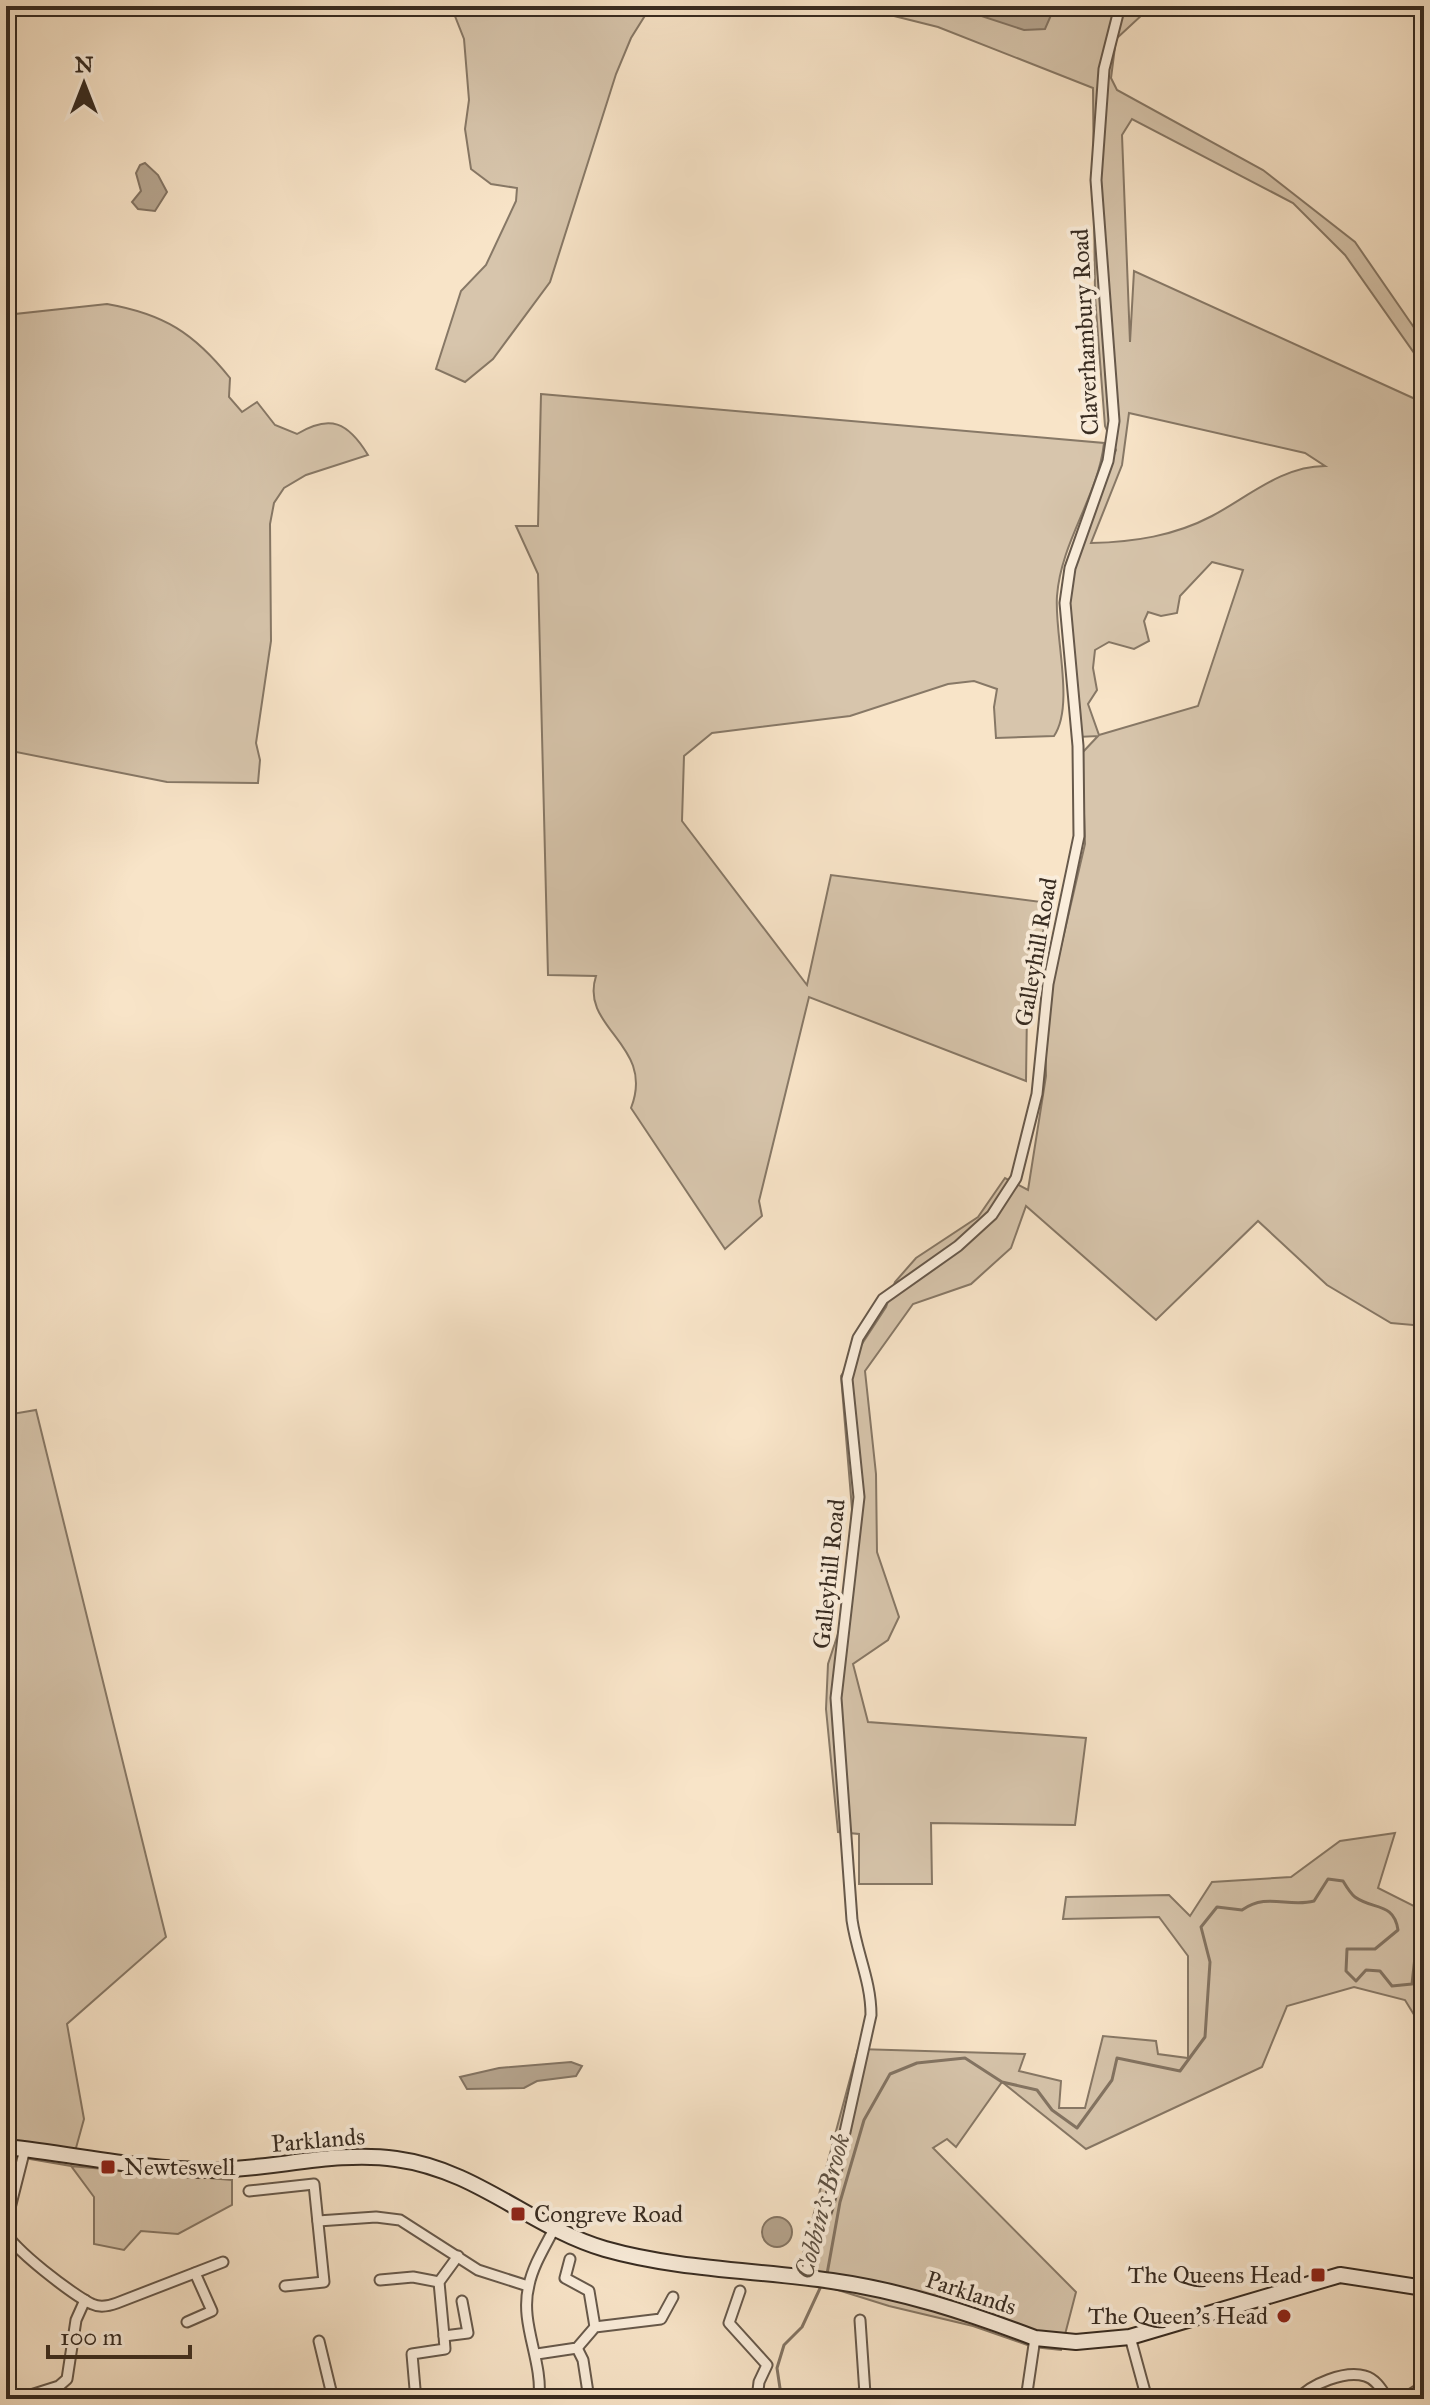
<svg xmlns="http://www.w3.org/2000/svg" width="1430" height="2405" font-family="'IM FELL Great Primer',serif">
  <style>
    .green { fill: #d7c5ac; stroke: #877866; stroke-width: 2; fill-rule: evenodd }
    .water { fill: #b6a58f; stroke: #837463; stroke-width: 2 }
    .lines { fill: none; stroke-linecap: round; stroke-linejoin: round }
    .stream { stroke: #837463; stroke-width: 3 }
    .street-casing { stroke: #67594b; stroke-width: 13 }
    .secondary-casing { stroke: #372b21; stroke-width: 18 }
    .street { stroke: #faeddb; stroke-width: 9 }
    .secondary { stroke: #faeddb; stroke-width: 14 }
    .poi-dot { fill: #8f2418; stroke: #faeddb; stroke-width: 3 }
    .labels { text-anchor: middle; stroke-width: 8; stroke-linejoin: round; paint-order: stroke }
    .street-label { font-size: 24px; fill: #372b21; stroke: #faeddb }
    .poi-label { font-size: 24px; fill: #372b21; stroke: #faeddb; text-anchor: start }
    .water-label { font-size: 26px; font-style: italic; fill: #5d5042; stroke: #faeddb }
  </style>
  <rect width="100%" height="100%" fill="#f8e4c8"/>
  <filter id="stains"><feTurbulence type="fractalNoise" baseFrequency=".0025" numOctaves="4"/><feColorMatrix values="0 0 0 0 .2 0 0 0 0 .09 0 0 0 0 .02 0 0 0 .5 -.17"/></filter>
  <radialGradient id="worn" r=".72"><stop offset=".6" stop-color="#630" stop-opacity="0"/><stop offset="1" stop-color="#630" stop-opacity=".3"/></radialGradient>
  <g class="green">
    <path d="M451 6H651L631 38 616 74 550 282 493 359 465 382 436 369 461 291 486 265 516 201 517 188 491 184 471 169 465 129 469 100 464 39Z"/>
    <path d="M854 6H1145L1143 14 1116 39 1111 78 1117 90 1263 170 1355 242 1424 342V367L1345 255 1293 203 1132 119 1122 135 1130 342 1134 271 1424 403V1326L1391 1323 1327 1285 1258 1221 1156 1320 1026 1206 1011 1248 971 1284 913 1304 865 1371 876 1474 877 1552 899 1617 888 1640 853 1664 868 1722 1086 1738 1075 1825 931 1823 932 1884H859V1834L838 1832 826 1709 828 1664 847 1607 852 1509 841 1376 886 1307 895 1282 916 1258 978 1217 1005 1178 1028 1190 1046 1076 1045 1015 1085 844 1082 753 1098 736 1077 737 1062 604 1081 536 1116 450 1105 426 1095 297 1093 88 938 27ZM1129 413 1305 453 1325 466C1282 466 1248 497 1212 516 1174 536 1134 542 1091 543L1122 465ZM1212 562 1243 570 1198 706 1099 735 1088 704 1097 690 1093 668 1095 650 1109 642 1134 649 1149 641 1144 621 1148 612 1161 616 1177 613 1180 596Z"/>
    <path d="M107 304C164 314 194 333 230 378L229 397 242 412 257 402 275 425 297 434C330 414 348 422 368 455L306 475 284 488 274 503 270 524 271 641 256 743 260 760 258 783 167 782 6 750V315Z"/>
    <path d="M541 394 1104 443C1098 497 1061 541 1057 596 1054 634 1075 705 1054 736L996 738 994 707 997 689 974 681 948 684 850 716 712 733 684 756 682 821 807 985 831 875 1049 903 1027 1010 1026 1081 809 997 759 1201 762 1216 725 1249 631 1108C656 1044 579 1029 596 976L548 975 538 574 516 526H538Z"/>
    <path d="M36 1410 166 1937 67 2024 84 2119 71 2166 232 2180V2205L178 2234 141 2231 124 2250 94 2244V2197L71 2166 6 2155V1415Z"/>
    <path d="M1395 1833 1378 1888 1424 1911V2031L1405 2000 1354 1987 1287 2006 1262 2067 1086 2149 1002 2082 956 2147 947 2139 933 2148 1076 2292 1061 2350 1033 2347 973 2326 889 2306 793 2276 799 2269 858 2049 1025 2054 1019 2071 1061 2081 1059 2108H1085L1103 2036 1156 2041 1158 2054 1188 2058V1956L1159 1917 1063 1919 1066 1897 1169 1895 1190 1916 1212 1882 1291 1877 1340 1841Z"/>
  </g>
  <g class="water">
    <path d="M951 6H1011L1025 12 1033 6H1055L1045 29 1024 30Z"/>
    <path d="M145 163 158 175 167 192 155 211 138 209 132 202 141 191 136 173 140 165Z"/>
    <path d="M571 2062 582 2066 576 2076 537 2081 524 2088 467 2089 460 2077 499 2068Z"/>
    <circle cx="777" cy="2232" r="15"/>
  </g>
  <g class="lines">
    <g class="stream">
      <path d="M827 2274 840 2202 864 2120 890 2074 917 2063 965 2058 1002 2082 1037 2090 1052 2110 1077 2128 1112 2080 1117 2058 1180 2071 1205 2037 1210 1962 1201 1927 1217 1907 1242 1910C1267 1892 1288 1908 1314 1901L1328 1879 1343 1881C1346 1886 1351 1894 1355 1897 1373 1910 1394 1902 1398 1930L1375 1949H1347L1346 1971 1356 1981 1366 1970 1380 1971 1392 1986 1412 1984 1416 1948 1424 1947"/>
      <path d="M781 2395 777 2368 784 2345 802 2327 822 2284"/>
    </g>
    <defs>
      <g id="street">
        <path d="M249 2191 314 2184 324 2282 285 2286"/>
        <path d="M318 2221 376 2217 400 2220 478 2270 528 2286"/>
        <path d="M6 2224 25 2149"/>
        <path d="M6 2231C8 2246 76 2297 92 2304 100 2308 109 2306 117 2303L223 2262"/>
        <path d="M458 2256 439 2282 444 2336 468 2333 462 2301"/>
        <path d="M570 2259 565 2278 589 2291 595 2327"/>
        <path d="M804 2279 829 2204 871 2015C871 1981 857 1954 852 1920L836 1698 859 1497 847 1379 858 1338 883 1299 958 1246 992 1215 1016 1178 1037 1094 1048 984 1079 836 1078 746 1065 603 1070 568 1108 461 1114 421 1096 180 1104 69 1120 6"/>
        <path d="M380 2280 413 2277 439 2282"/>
        <path d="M740 2291 729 2323 767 2365 759 2382 757 2399"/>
        <path d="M860 2320 865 2394"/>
        <path d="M187 2322 212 2311 195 2273"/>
        <path d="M1130 2337 1147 2399"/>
        <path d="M319 2341 333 2399"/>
        <path d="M577 2348 583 2360 589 2399"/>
        <path d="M537 2354 577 2348 595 2327 661 2319 673 2297"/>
        <path d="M415 2389 412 2354 445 2349 444 2336"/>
        <path d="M6 2398 11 2399"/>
        <path d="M18 2399 59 2386 67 2379 76 2320 85 2300"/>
        <path d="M539 2399C543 2360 519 2323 529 2285 533 2265 546 2245 555 2227"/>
        <path d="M771 2399 865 2394 918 2399"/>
        <path d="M1026 2399 1035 2338"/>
        <path d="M1298 2399C1311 2384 1345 2370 1365 2376 1376 2379 1382 2390 1388 2399"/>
        <path d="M1403 2399 1424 2386"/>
      </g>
      <path id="secondary" d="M6 2147C74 2154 141 2170 210 2170 272 2170 335 2150 396 2159 478 2170 530 2227 605 2249 679 2270 757 2270 832 2281 903 2291 969 2313 1035 2338L1076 2342 1130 2337 1340 2275 1424 2288"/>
    </defs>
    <use href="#street" class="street-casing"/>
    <use href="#secondary" class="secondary-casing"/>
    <use href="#street" class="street"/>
    <use href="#secondary" class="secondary"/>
  </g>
  <g class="poi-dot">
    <rect x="100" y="2159" width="16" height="16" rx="4"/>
    <rect x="510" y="2206" width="16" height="16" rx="4"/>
    <rect x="1310" y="2267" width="16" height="16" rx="4"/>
    <circle cx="1284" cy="2316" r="8"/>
  </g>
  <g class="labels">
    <g class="street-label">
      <text transform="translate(1085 332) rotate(-93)" y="8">Claverhambury Road</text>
      <text transform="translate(1036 952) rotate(-80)" y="8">Galleyhill Road</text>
      <text transform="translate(829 1574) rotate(-84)" y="8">Galleyhill Road</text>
      <text transform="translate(318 2140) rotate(-5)" y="8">Parklands</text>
      <text transform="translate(971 2293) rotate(18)" y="8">Parklands</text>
    </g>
    <g class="poi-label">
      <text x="124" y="2175">Newteswell</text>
      <text x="534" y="2222">Congreve Road</text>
      <text x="1302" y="2283" text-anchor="end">The Queens Head</text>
      <text x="1268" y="2324" text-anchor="end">The Queen's Head</text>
    </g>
    <g class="water-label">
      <text transform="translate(822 2206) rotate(-75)" y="9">Cobbin's Brook</text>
    </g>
  </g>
  <rect width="1430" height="2405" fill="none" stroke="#f8e4c8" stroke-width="32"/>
  <rect x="8" y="8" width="1414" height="2389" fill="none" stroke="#372b21" stroke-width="4"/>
  <rect x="16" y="16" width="1398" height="2373" fill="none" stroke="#372b21" stroke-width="2"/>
  <g transform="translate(84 84)" stroke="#faeddb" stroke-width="6" paint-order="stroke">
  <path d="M0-6L14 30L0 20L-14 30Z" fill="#372b21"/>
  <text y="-12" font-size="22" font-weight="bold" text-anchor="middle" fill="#372b21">N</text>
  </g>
  <path d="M48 2345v12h142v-12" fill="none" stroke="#372b21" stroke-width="4"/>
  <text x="60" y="2345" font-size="24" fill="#372b21" stroke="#faeddb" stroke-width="6" paint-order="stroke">100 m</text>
  <rect width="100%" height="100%" filter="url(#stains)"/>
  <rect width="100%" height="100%" fill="url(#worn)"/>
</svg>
